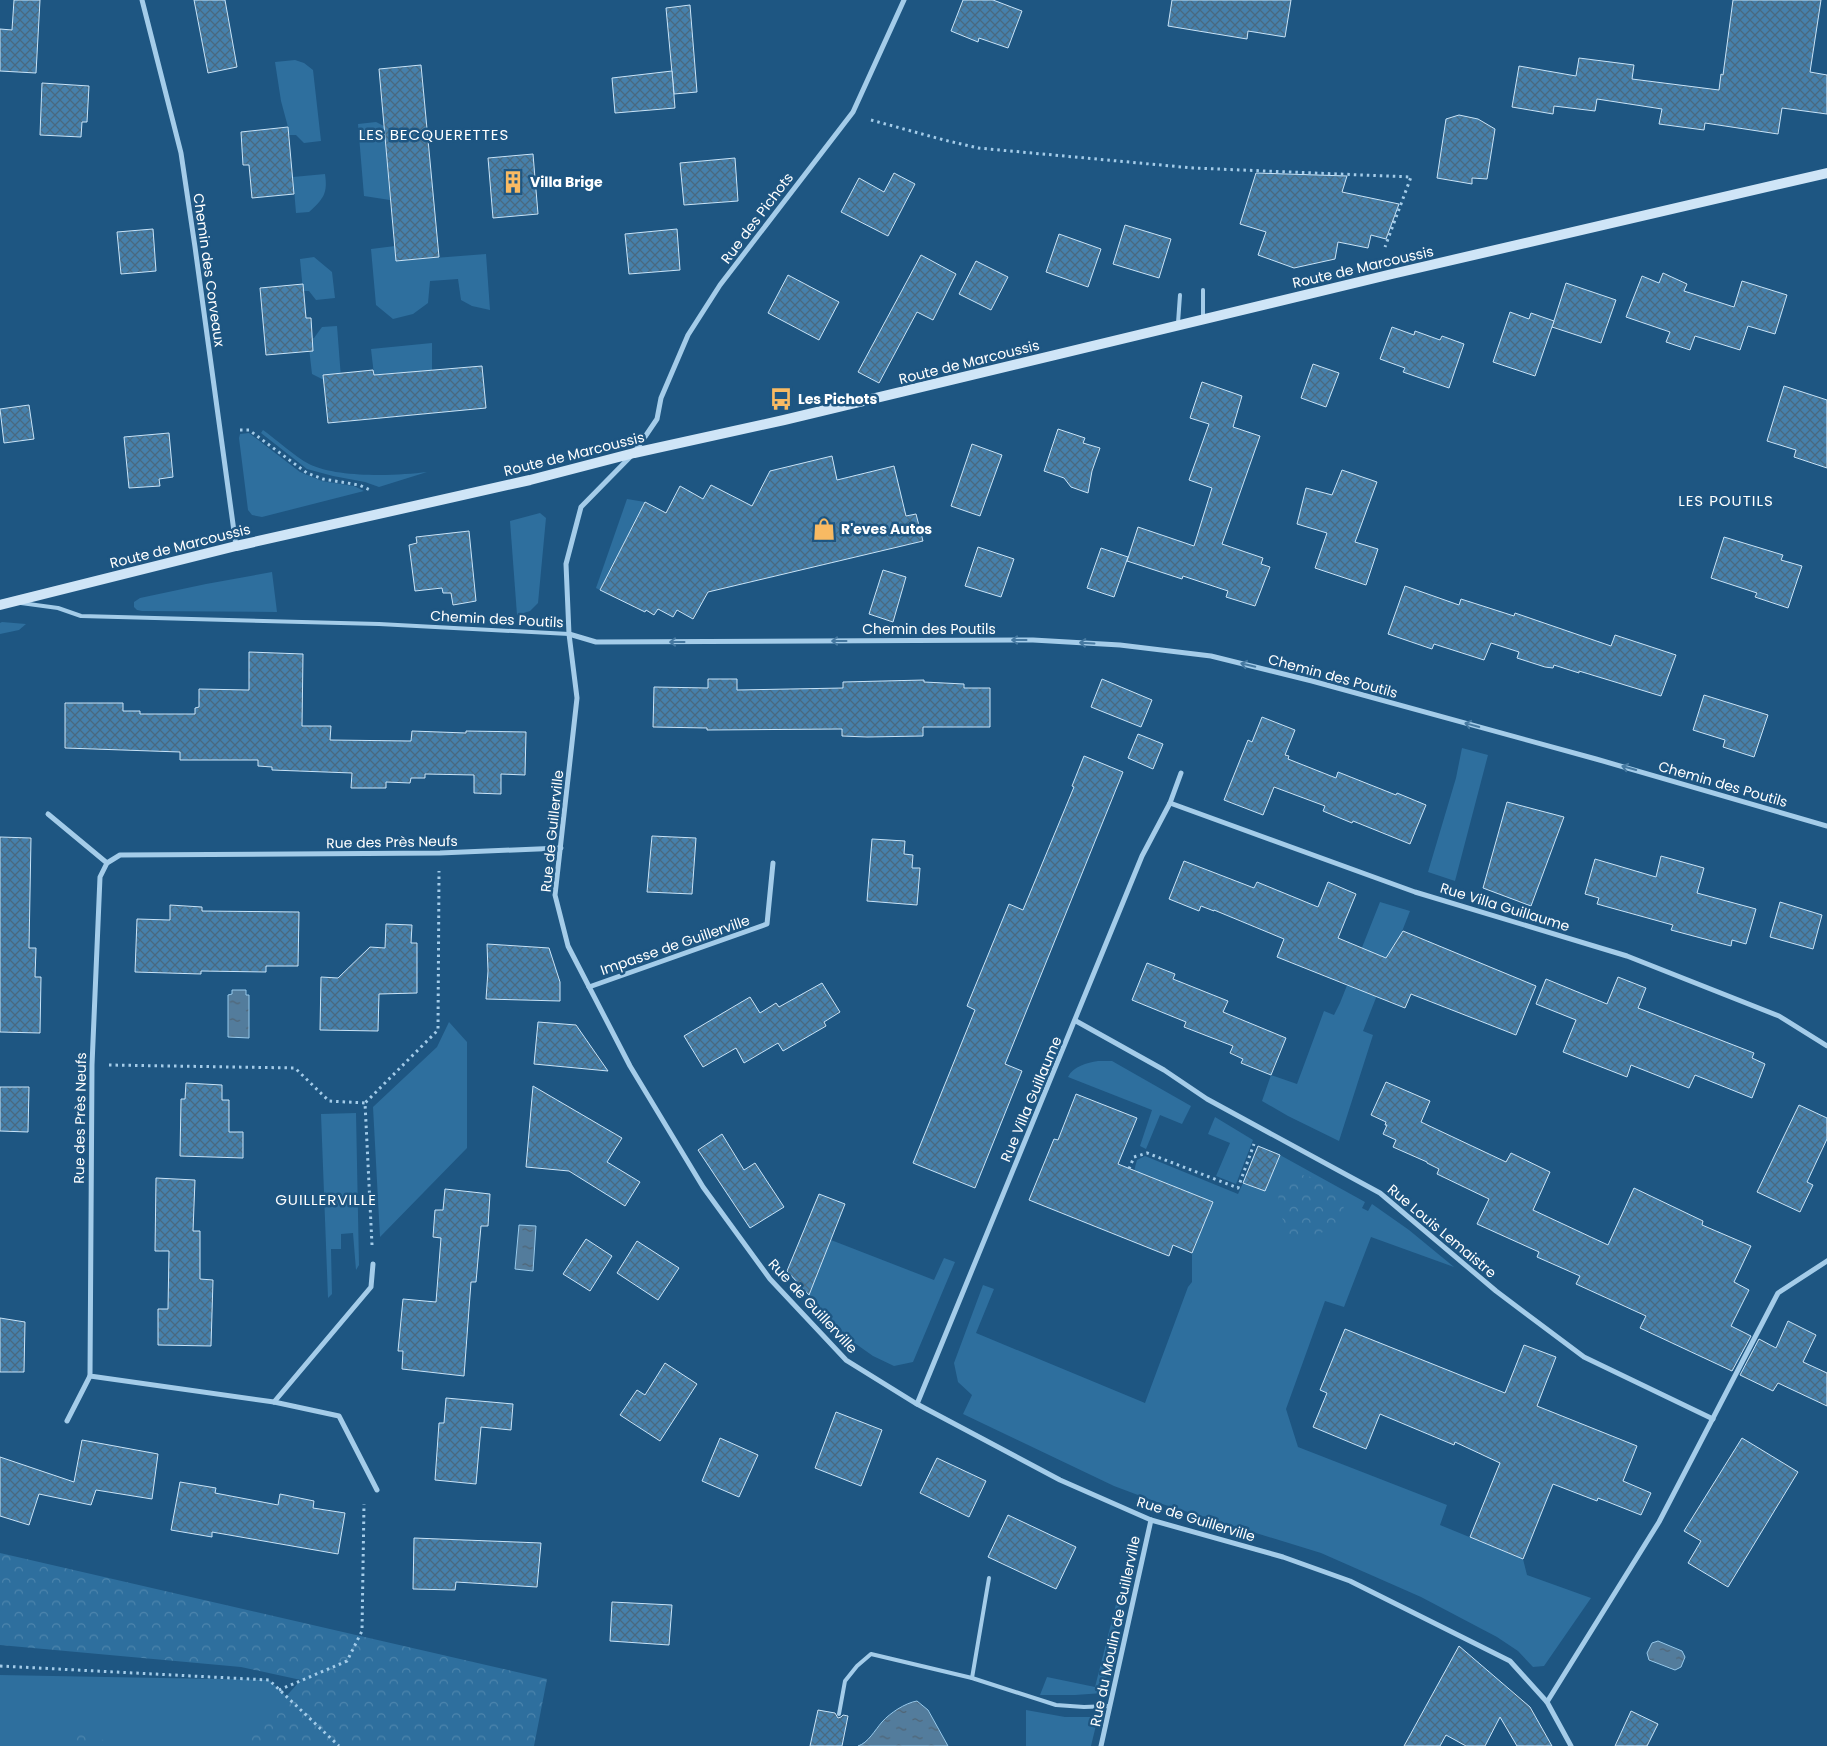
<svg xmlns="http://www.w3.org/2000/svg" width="1827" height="1746" font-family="Poppins,sans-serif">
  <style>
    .green { fill: #2e6f9e }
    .forest { fill: url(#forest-crowns) }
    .water { fill: url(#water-ripples); stroke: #97c9eb }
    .building { fill: url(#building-cross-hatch); stroke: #c8e3f7 }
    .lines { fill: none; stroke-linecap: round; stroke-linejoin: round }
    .path { stroke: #a4cce9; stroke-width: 3; stroke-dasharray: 2.5 4; stroke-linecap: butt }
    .lane { stroke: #a4cce9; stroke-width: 4 }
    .street { stroke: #a4cce9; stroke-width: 5 }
    .secondary { stroke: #cfe5f7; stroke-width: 10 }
    .oneway { stroke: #4679a1 }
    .labels { text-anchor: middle; stroke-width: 5; stroke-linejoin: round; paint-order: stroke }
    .poi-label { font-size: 14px; font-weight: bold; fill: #fff; stroke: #1e5682; text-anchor: start }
    .street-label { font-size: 14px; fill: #fff; stroke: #1e5682 }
    .neighbourhood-label { font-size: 15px; letter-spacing: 1px; fill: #fff; stroke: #1e5682 }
  </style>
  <defs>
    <pattern id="forest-crowns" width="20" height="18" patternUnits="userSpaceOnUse" patternTransform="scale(1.25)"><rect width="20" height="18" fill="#2e6f9e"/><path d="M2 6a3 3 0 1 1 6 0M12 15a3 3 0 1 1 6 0" fill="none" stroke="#4d85ad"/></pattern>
    <pattern id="water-ripples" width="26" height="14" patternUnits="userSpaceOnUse" patternTransform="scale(1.25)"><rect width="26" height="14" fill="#537c9c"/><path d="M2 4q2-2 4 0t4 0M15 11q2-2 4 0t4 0" fill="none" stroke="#506474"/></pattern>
    <pattern id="building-cross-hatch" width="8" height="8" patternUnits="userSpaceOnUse" patternTransform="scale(1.25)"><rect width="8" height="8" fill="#4680ab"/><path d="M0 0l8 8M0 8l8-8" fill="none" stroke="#496980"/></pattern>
  </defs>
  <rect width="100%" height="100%" fill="#1e5682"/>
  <g class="green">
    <path d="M295 60 304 63 313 70 321 141 304 143 296 135H289L288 127 281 101 275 62Z"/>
    <path d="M376 122 384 126 390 200 364 196 358 124Z"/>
    <path d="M325 174C328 194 323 199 309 212L296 213 293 177Z"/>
    <path d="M395 246 396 261 486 254 490 310 472 306 461 300 458 279 430 281 428 303 413 314 393 319 376 305 371 249Z"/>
    <path d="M314 257 332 272 335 298 316 300 309 291H303L300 259Z"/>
    <path d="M337 326 341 378 324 380 312 374 308 339 314 338 322 327Z"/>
    <path d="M432 343V370L374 375 371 349Z"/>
    <path d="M263 430C277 440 294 456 309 464 337 478 396 476 427 472L379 487 365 482 333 476 307 469 261 433Z"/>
    <path d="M249 433 300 472 322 481 354 486 364 491 262 517 252 515 248 510 239 438 240 434Z"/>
    <path d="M627 499 645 502 600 590 596 588Z"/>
    <path d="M540 513 546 518 538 603 530 611 517 615 510 521Z"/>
    <path d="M272 572 277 612 142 611 137 610 134 607V602L140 598 206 584Z"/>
    <path d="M0 623 2 622 26 624 19 630 0 634Z"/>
    <path d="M1462 748 1488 755 1455 881 1428 872 1456 778Z"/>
    <path d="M1380 902 1410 911 1363 1031 1373 1035 1339 1141 1288 1116 1262 1101 1271 1075 1297 1084 1324 1011 1334 1015 1340 1003Z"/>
    <path d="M449 1022 467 1042V1148L380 1237 373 1107 437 1047Z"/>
    <path d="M1098 1061H1112L1191 1106 1182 1124 1160 1115 1146 1149 1140 1146 1152 1110 1068 1077C1073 1066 1087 1063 1098 1061Z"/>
    <path d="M356 1113 359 1265 356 1270 353 1233 341 1234V1249H331L332 1294 328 1298 321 1114Z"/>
    <path d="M1215 1117 1253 1140 1236 1184 1216 1176 1230 1143 1208 1134Z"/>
    <path d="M1280 1155 1365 1202 1362 1208 1368 1211 1372 1204 1409 1230 1454 1267 1371 1237 1344 1307 1325 1301 1286 1409 1298 1447 1447 1505 1440 1525 1523 1559 1527 1575 1591 1598 1544 1666 1533 1667 1518 1651 1497 1637 1421 1597 1321 1553 1162 1504 1114 1486 963 1414 972 1395 958 1382 954 1363 983 1285 994 1289 976 1333 1145 1403 1188 1287 1192 1282V1253L1213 1202 1134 1171 1137 1160 1145 1156 1238 1194 1243 1183 1265 1191Z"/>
    <path d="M831 1240 934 1280 944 1258 955 1262 913 1362 894 1366 873 1356 839 1332 807 1300Z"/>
    <path d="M1130 1549 1131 1565 1103 1693 1075 1695H1040L1047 1677 1095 1687Z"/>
    <path d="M0 1675 269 1680 339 1746H0Z"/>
    <path d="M1026 1710 1065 1717H1098L1091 1746H1026Z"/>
  </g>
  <g class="forest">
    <path d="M1305 1175C1319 1180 1349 1193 1343 1213 1339 1224 1319 1234 1310 1240L1289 1234 1280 1213 1278 1193 1289 1177Z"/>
    <path d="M0 1553 547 1679 534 1746H245L250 1736 301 1680 241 1667 0 1645Z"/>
    <path d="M73 1733 125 1745 126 1746H67Z"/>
  </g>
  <g class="water">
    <path d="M232 990H246V995H249V1038L228 1037V995L232 994Z"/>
    <path d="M519 1225 536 1226 533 1271 515 1269Z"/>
    <path d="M1658 1641 1682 1651 1685 1657 1681 1667 1675 1670 1649 1660 1647 1653 1652 1643Z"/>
    <path d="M917 1701 928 1710 948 1746H858C868 1743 875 1730 882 1722 890 1713 905 1703 917 1701Z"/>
  </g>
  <g class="building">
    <path d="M14 0H40L36 73 0 71V29L12 30Z"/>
    <path d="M194 0H225L237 67 208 73Z"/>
    <path d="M963 0H993L1022 11 1008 48 979 38 978 42 951 31Z"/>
    <path d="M1172 0H1291L1285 37 1248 31 1247 39 1168 26Z"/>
    <path d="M1733 0H1821L1810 72 1827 75V114L1782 108 1778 134 1705 123 1704 130 1659 124 1662 109 1597 99 1595 111 1554 106 1553 114 1512 107 1519 66 1576 76 1579 58 1634 65 1632 79 1719 90 1721 74 1723 75Z"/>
    <path d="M690 5 697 92 674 94 666 8Z"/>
    <path d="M421 65 439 257 396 261 379 69Z"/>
    <path d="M672 71 675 108 615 113 612 78Z"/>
    <path d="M42 83 89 86 87 122H82L81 137 40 135Z"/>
    <path d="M1459 115 1478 119 1495 129 1487 179 1472 178V184L1437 178 1446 119Z"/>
    <path d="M288 127 294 194 252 198 249 165H243L241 132Z"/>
    <path d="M533 154 538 214 493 218 488 158Z"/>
    <path d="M735 158 738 201 684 205 680 163Z"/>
    <path d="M894 173 915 184 888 236 841 212 859 178 884 192Z"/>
    <path d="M1256 173 1347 176 1342 192 1399 204 1386 239 1371 235 1368 248 1338 242 1335 259 1294 268 1258 255 1266 232 1240 224Z"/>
    <path d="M1125 225 1171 239 1159 278 1113 264Z"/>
    <path d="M153 229 156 271 121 274 117 232Z"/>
    <path d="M677 229 680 270 629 274 625 234Z"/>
    <path d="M1059 234 1101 249 1088 287 1046 272Z"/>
    <path d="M921 255 956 274 933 320 917 312 879 383 858 372Z"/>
    <path d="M976 261 1008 277 991 310 959 294Z"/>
    <path d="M1663 273 1687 284 1684 291 1734 307 1742 281 1787 295 1775 334 1748 326 1740 350 1695 336 1690 350 1666 342 1670 332 1626 317 1642 276 1659 283Z"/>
    <path d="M788 275 839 302 819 340 768 313Z"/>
    <path d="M1566 283 1616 300 1601 343 1552 327Z"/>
    <path d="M303 284 306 318H311L313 351 266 355 260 288Z"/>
    <path d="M1510 312 1529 319 1531 313 1554 321 1535 376 1493 362Z"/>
    <path d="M1392 327 1414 335 1415 331 1440 340 1442 336 1464 344 1449 388 1403 372 1405 368 1380 359Z"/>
    <path d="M1313 364 1339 373 1326 407 1301 398Z"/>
    <path d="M482 366 486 408 328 423 323 375 373 370 374 375Z"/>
    <path d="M1202 382 1242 396 1233 427 1260 436 1222 544 1263 558 1261 564 1270 567 1255 606 1226 597 1228 591 1183 576 1182 579 1127 561 1138 527 1194 546 1212 488 1189 480 1209 424 1190 418Z"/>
    <path d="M1784 386 1827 400V468L1794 457 1796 450 1767 441Z"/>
    <path d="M29 405 34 439 4 443 0 409Z"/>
    <path d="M1058 429 1085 438 1083 443 1100 448 1092 471 1088 493 1071 487 1064 478 1044 471Z"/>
    <path d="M169 433 173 477 159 479 160 486 129 488 124 437Z"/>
    <path d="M972 444 1002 455 980 516 951 506Z"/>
    <path d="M832 456 837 480 894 466 906 516 916 514 923 541 708 592 693 619 677 610 673 617 658 609 654 615 646 610 645 612 600 590 645 502 666 513 680 486 703 499 711 485 752 506 770 471Z"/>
    <path d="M1342 470 1377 482 1355 542 1378 549 1366 585 1315 568 1327 533 1297 524 1306 488 1332 495Z"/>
    <path d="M469 531 476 601 453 605 451 593H443L442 588 415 591 409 545 417 543 416 537Z"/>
    <path d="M1724 537 1783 555 1781 560 1802 566 1788 608 1755 597 1757 593 1711 578Z"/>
    <path d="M978 547 1014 559 1001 597 965 586Z"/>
    <path d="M1101 548 1128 557 1114 597 1087 588Z"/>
    <path d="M883 570 906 577 893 622 869 614Z"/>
    <path d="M1405 586 1459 605 1461 599 1514 616 1515 613 1611 646 1615 635 1676 655 1661 696 1579 671V673L1554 665 1553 668 1545 667 1517 658 1519 652 1491 643 1484 660 1434 644 1432 649 1388 634Z"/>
    <path d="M249 652 303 654 302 726H331L330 740 411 741 412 731 466 733V731L526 732 525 775 501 774V794L474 793V775L425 774V778H411L410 783 386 782V788H351L352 773 272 770V767L258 766V760H180V752L65 748V703H123V711H140V714H195V708L199 707V689L249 690Z"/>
    <path d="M708 679H737V690L843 688V682L924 680V682L964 684V688H990V727H923V736L867 737 842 736V729L707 730V728L653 727 654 687 708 688Z"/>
    <path d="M1102 679 1152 700 1141 727 1091 707Z"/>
    <path d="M1704 695 1768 715 1754 757 1723 747 1725 740 1693 730Z"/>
    <path d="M1262 717 1295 730 1285 755 1289 756 1288 759 1336 778 1338 772 1396 795 1397 793 1426 805 1410 844 1353 821 1352 823 1323 811 1325 806 1274 787 1263 815 1224 800 1248 740 1252 742Z"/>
    <path d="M1138 734 1163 744 1153 769 1128 758Z"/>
    <path d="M1084 756 1123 772 1005 1064 1022 1071 975 1188 913 1163 975 1010 967 1006 1009 904 1023 910 1074 787 1072 786Z"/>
    <path d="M1507 802 1564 817 1531 906 1483 888Z"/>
    <path d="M652 836 696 838 692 894 647 892Z"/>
    <path d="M0 837 31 838 29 948H36L35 977H41L40 1033 0 1032Z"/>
    <path d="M872 839 905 841 904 854 913 855 912 868H920L917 905 867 901Z"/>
    <path d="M1661 856 1704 868 1697 893 1756 909 1746 944 1732 940 1731 946 1671 930 1673 925 1597 904 1599 898 1585 894 1595 859 1656 877Z"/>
    <path d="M1184 861 1254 888 1257 882 1318 907 1328 882 1356 894 1338 938 1386 958 1403 931 1536 986 1516 1035 1411 994 1405 1008 1277 957 1284 939 1214 910V911L1201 906 1199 911 1169 899Z"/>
    <path d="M1780 902 1822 915 1813 949 1770 937Z"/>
    <path d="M170 905 202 907V911L299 912 298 966H266V972L201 971V974L135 972 137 919 170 920Z"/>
    <path d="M386 924 412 925 411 943H417V993L379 994 378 1031 320 1030 321 977 338 978 370 947 385 948Z"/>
    <path d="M487 944 549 948 560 982V1001L486 999 488 971Z"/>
    <path d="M1147 963 1175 974 1173 979 1228 1001 1223 1012 1286 1038 1271 1075 1241 1063 1243 1059 1230 1053 1233 1046 1184 1027 1186 1022 1132 1000Z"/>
    <path d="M1618 977 1646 988 1638 1008 1754 1053 1752 1058 1765 1064 1752 1098 1695 1075 1689 1088 1631 1065 1627 1077 1563 1052 1576 1020 1536 1004 1546 979 1607 1004Z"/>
    <path d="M822 983 840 1012 824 1022 826 1026 783 1051 778 1043 744 1063 736 1048 703 1067 684 1036 750 997 760 1013 776 1003 779 1007Z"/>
    <path d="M538 1022 576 1025 608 1071 534 1064Z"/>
    <path d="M1386 1082 1430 1101 1421 1122 1506 1162 1511 1153 1550 1172 1533 1210 1608 1245 1634 1188 1703 1221 1702 1225 1751 1246 1734 1282 1749 1290 1731 1326 1751 1336 1732 1371 1640 1328 1646 1316 1576 1284 1580 1276 1537 1257 1539 1252 1477 1224 1489 1199 1437 1174 1439 1169 1427 1163V1162L1393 1147 1396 1140 1383 1134 1387 1125H1385L1386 1122 1371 1115Z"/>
    <path d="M186 1083 222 1085V1100H229V1132H243V1158L180 1156 181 1099H185Z"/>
    <path d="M533 1086 622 1138 607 1162 640 1182 625 1206 569 1171 526 1167Z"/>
    <path d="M0 1087H29L28 1132 0 1131Z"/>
    <path d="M1076 1094 1137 1118 1118 1164 1213 1202 1192 1253 1173 1245 1169 1256 1029 1200 1054 1139 1058 1140Z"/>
    <path d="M1799 1105 1827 1118V1139L1807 1182 1813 1185 1800 1212 1757 1192Z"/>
    <path d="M722 1134 744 1170 755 1163 784 1207 750 1228 698 1150Z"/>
    <path d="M1258 1146 1280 1155 1265 1191 1243 1183Z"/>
    <path d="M156 1178 195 1180 193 1231H200V1279L213 1280 211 1346 158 1345V1309H168L169 1251H155Z"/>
    <path d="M445 1189 490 1194 488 1226H481L476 1282H471L464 1376 402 1369 403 1351H398L403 1299 436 1302 441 1238 433 1237 435 1210H443Z"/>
    <path d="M819 1194 845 1204 809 1295 787 1271Z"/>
    <path d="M586 1239 612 1256 590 1291 563 1274Z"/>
    <path d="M637 1241 679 1268 658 1300 617 1273Z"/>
    <path d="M0 1318 25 1322 24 1372H0Z"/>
    <path d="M1788 1321 1816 1335 1803 1362 1827 1373V1406L1778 1383 1773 1391 1740 1375 1759 1339 1776 1348Z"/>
    <path d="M1345 1329 1505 1393 1524 1345 1556 1357 1537 1406 1637 1446 1623 1481 1651 1493 1641 1515 1598 1498 1597 1501 1553 1484 1523 1559 1470 1537 1500 1463 1455 1442 1454 1445 1380 1414 1366 1449 1313 1427 1327 1393 1320 1390Z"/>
    <path d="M665 1363 697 1384 660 1441 620 1415 637 1390 645 1395Z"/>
    <path d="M446 1398 513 1404 511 1430 481 1427 476 1484 435 1480 439 1423H444Z"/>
    <path d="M836 1412 882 1430 861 1486 815 1468Z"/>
    <path d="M720 1438 758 1455 739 1497 702 1481Z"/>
    <path d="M1742 1438 1798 1472 1728 1587 1688 1563 1701 1541 1684 1531Z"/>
    <path d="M82 1440 158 1454 152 1499 96 1490 91 1505 39 1494 29 1525 0 1516V1457L74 1482Z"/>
    <path d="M937 1458 986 1481 969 1517 920 1493Z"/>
    <path d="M180 1482 216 1488 215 1493 278 1505 280 1494 314 1501 313 1508 345 1513 338 1554 212 1532V1537L171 1530Z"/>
    <path d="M1008 1515 1076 1547 1056 1589 988 1557Z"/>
    <path d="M414 1538 541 1543 537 1587 456 1582 455 1590 413 1589Z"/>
    <path d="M612 1602 672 1605 669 1645 610 1641Z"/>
    <path d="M1459 1646 1530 1707 1552 1746H1517L1500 1717 1485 1746H1466L1446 1735 1440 1746H1404Z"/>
    <path d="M818 1710 835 1713 838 1718 841 1717 843 1715 848 1716 842 1746H810Z"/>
    <path d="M1631 1711 1658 1724 1647 1746H1615Z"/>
  </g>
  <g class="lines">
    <g class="path">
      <path d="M871 120 944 140 978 148 1193 168 1411 177 1385 247"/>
      <path d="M240 430H249L307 473 323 479 359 485 370 490"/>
      <path d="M109 1065 295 1068 329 1101 365 1103"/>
      <path d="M1129 1169 1134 1157 1147 1153 1238 1188 1254 1144"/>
      <path d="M372 1245 365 1103 438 1030 439 871"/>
      <path d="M0 1666 269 1680 339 1746"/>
      <path d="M279 1690 347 1661 362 1631 364 1504"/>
    </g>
    <g class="lane">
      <path d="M1203 290V317"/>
      <path d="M1178 323 1180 295"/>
      <path d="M21 603 58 608 81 616 379 624 569 634"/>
      <path d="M972 1678 989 1578"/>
      <path d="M839 1714 845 1681 857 1666 871 1654 972 1678 1056 1705 1084 1707 1110 1706"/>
    </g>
    <g class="street">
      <path d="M142 0 181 153 195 247 236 546"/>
      <path d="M904 0 853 112 720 285 688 335 661 398 657 419 634 453 581 507 566 564 569 634 577 698 555 895 568 946 630 1066 703 1187 770 1279 846 1360 917 1404 1060 1480 1151 1520 1283 1557 1350 1581 1510 1661 1547 1702 1571 1746"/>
      <path d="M569 634 596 642 1033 640 1120 645 1211 656 1312 681 1596 759 1827 826"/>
      <path d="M1170 803 1415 892 1627 956 1779 1016 1827 1046"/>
      <path d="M48 814 107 863"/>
      <path d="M589 987 767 924 773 863"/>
      <path d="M1076 1021 1164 1070 1207 1099 1380 1193 1496 1291 1584 1357 1713 1419"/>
      <path d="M274 1402 371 1287 373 1264"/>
      <path d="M917 1404 1142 856 1170 803 1181 773"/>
      <path d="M67 1421 90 1376"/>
      <path d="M377 1490 339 1416 274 1402 90 1376 92 1065 100 877 107 863 120 855 440 853 561 848"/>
      <path d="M1547 1702 1659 1522 1778 1293 1827 1261"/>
      <path d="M1101 1746 1151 1520"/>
    </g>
    <path class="secondary" d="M0 605 236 546 530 480 634 453 784 420 1392 274 1827 173"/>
  </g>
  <defs><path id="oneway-shaft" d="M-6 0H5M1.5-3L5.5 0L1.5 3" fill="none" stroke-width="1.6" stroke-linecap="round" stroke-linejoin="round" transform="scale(1.25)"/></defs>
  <g class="oneway">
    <use href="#oneway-shaft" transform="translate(1019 640) rotate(180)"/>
    <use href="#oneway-shaft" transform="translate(839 641) rotate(180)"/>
    <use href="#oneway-shaft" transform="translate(677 642) rotate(180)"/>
    <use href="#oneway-shaft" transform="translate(1087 643) rotate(-177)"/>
    <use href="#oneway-shaft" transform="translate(1248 665) rotate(-166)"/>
    <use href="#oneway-shaft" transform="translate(1472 725) rotate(-165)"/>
    <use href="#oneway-shaft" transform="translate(1629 768) rotate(-164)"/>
  </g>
  <defs>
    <symbol id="building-bare" viewBox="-9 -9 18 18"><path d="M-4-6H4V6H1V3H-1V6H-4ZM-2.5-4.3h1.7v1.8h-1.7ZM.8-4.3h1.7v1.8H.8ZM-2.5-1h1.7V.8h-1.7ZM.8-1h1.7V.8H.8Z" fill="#f8ba63" stroke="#1e5682" stroke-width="2.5" paint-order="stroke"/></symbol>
    <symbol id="bus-bare" viewBox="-9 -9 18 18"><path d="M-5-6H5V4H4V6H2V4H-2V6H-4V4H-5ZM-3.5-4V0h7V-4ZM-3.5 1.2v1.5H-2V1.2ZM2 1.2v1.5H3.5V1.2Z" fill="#f8ba63" stroke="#1e5682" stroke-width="2.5" paint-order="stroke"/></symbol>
    <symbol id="shop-bare" viewBox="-9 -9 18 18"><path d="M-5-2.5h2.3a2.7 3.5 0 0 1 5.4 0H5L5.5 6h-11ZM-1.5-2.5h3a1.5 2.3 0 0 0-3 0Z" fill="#f8ba63" stroke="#1e5682" stroke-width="2.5" paint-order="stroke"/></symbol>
  </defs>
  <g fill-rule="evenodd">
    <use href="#building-bare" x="497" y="166" width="32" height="32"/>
    <use href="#bus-bare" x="765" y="383" width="32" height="32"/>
    <use href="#shop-bare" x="808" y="513" width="32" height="32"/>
  </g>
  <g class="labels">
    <g class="poi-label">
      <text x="530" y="187">Villa Brige</text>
      <text x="798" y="404">Les Pichots</text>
      <text x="841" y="534">R'eves Autos</text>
    </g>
    <g class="street-label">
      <text transform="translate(757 218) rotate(-53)" y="5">Rue des Pichots</text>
      <text transform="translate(1363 267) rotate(-13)" y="5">Route de Marcoussis</text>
      <text transform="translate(209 270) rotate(82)" y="5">Chemin des Corveaux</text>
      <text transform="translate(969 362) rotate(-14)" y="5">Route de Marcoussis</text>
      <text transform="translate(574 454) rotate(-14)" y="5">Route de Marcoussis</text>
      <text transform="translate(180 546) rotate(-14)" y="5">Route de Marcoussis</text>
      <text transform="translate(497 619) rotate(3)" y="5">Chemin des Poutils</text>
      <text x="929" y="634">Chemin des Poutils</text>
      <text transform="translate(1333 676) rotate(15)" y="5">Chemin des Poutils</text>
      <text transform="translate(1723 784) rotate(16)" y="5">Chemin des Poutils</text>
      <text transform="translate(552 831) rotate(-84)" y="5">Rue de Guillerville</text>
      <text transform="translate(392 842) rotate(-1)" y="5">Rue des Près Neufs</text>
      <text transform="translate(1505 907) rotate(17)" y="5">Rue Villa Guillaume</text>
      <text transform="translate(675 945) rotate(-19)" y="5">Impasse de Guillerville</text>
      <text transform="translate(1031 1099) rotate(-67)" y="5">Rue Villa Guillaume</text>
      <text transform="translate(80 1118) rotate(-89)" y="5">Rue des Près Neufs</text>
      <text transform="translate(1442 1231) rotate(40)" y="5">Rue Louis Lemaistre</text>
      <text transform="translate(813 1306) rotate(47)" y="5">Rue de Guillerville</text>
      <text transform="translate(1196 1519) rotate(17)" y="5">Rue de Guillerville</text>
      <text transform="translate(1115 1631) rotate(-78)" y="5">Rue du Moulin de Guillerville</text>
    </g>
    <g class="neighbourhood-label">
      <text x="434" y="140">LES BECQUERETTES</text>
      <text x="1726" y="506">LES POUTILS</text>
      <text x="326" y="1205">GUILLERVILLE</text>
    </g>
  </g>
</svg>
